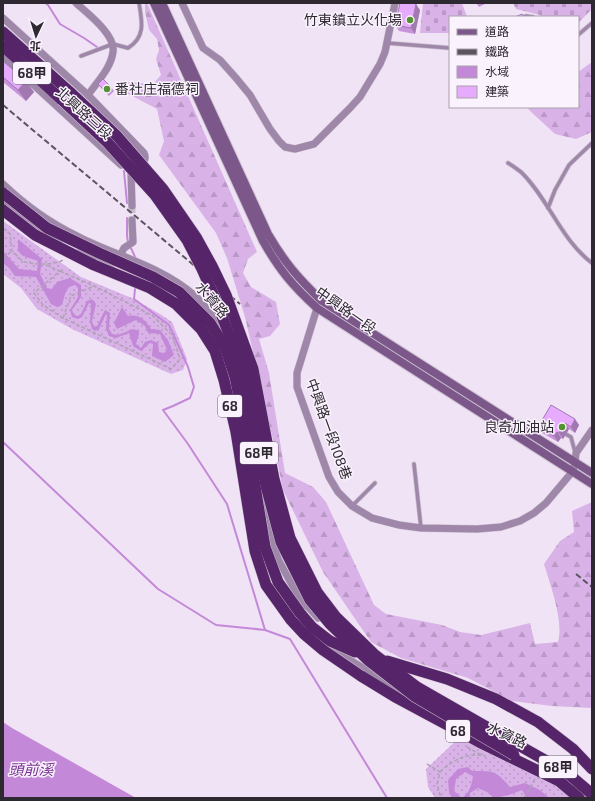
<svg xmlns="http://www.w3.org/2000/svg" width="595" height="801" font-family="'Exo 2','Noto Sans TC',sans-serif">
  <style>
    .grass { fill: url(#grass-dots) }
    .forest { fill: url(#forest-firs) }
    .cemetery { fill: url(#cemetery-stones) }
    .water { fill: #c389d8 }
    .lines { fill: none; stroke-linecap: round; stroke-linejoin: round }
    .stream { stroke: #c389d8; stroke-width: 2 }
    .minor-tunnel { stroke: #c9bece; stroke-width: 7; stroke-dasharray: 7 3.5; stroke-linecap: butt }
    .service-casing { stroke: #cdc2d2; stroke-width: 5 }
    .minor-casing { stroke: #cdc2d2; stroke-width: 8 }
    .secondary-casing { stroke: #cdc2d2; stroke-width: 10 }
    .trunk-casing { stroke: #cdc2d2; stroke-width: 12 }
    .path { stroke: #aea3b2; stroke-width: 1.5; stroke-dasharray: 4 2; stroke-linecap: butt }
    .service { stroke: #9f87a9; stroke-width: 3.5 }
    .minor { stroke: #9f87a9; stroke-width: 7 }
    .secondary { stroke: #7c5789; stroke-width: 8 }
    .trunk { stroke: #562468; stroke-width: 11 }
    .rail { stroke: #5c555f; stroke-width: 2; stroke-dasharray: 6 3; stroke-linecap: butt }
    .trunk-bridge-casing { stroke: #cdc2d2; stroke-width: 12; stroke-linecap: butt }
    .trunk-bridge { stroke: #562468; stroke-width: 11 }
    .wall { fill: #c793da }
    .shaded-wall { fill: #a278b1 }
    .building { fill: #e7abfd; stroke: #a278b1 }
    .poi-dot { fill: #539132; stroke: #faf2fd; stroke-width: 1.5 }
    .labels { text-anchor: middle; stroke-width: 3; stroke-linejoin: round; paint-order: stroke }
    .shield { fill: #faf2fd; stroke: #6b656e; stroke-width: 1 }
    .shield-label { font-size: 13px; font-weight: bold; fill: #2e2930 }
    .poi-label { font-size: 14px; fill: #2e2930; stroke: #faf2fd; text-anchor: end }
    .street-label { font-size: 14px; fill: #2e2930; stroke: #faf2fd }
    .water-label { font-size: 15px; font-style: italic; fill: #77318f; stroke: #faf2fd }
  </style>
  <defs>
    <pattern id="grass-dots" width="8" height="8" patternUnits="userSpaceOnUse"><rect width="8" height="8" fill="#d9b2e8"/><path d="M2 2h.1M6 6h.1" fill="none" stroke="#bb99c7" stroke-width="1.8" stroke-linecap="round"/></pattern>
    <pattern id="forest-firs" width="22" height="20" patternUnits="userSpaceOnUse"><rect width="22" height="20" fill="#d9b2e8"/><path d="M5 1l3.5 6h-7zM16 11l3.5 6h-7z" fill="#bb99c7"/></pattern>
    <pattern id="cemetery-stones" width="16" height="16" patternUnits="userSpaceOnUse"><rect width="16" height="16" fill="#d9b2e8"/><path d="M2 7V4a2 2 0 0 1 4 0v3zM10 15v-3a2 2 0 0 1 4 0v3z" fill="#bb99c7"/></pattern>
  </defs>
  <rect width="100%" height="100%" fill="#f0e3f5"/>
  <g class="grass">
    <path d="M3 221 81 277 134 299 160 314 172 322 187 359 183 370 171 374 72 329 37 309 21 288 3 274Z"/>
    <path d="M460 737 552 783 573 798H435L428 787 426 769Z"/>
  </g>
  <g class="forest">
    <path d="M145 3H147L257 252 248 259 243 273 251 287 276 302 280 324 270 336 259 339 269 373 285 473 313 487 326 502 374 605 386 614 442 625 460 632 481 635 530 623 535 644 558 642C564 621 550 584 544 564L560 541 574 532 572 511 592 502V595L590 597 592 599V708L552 706 512 701 468 678 401 658 371 642 323 572 283 490 273 440 245 317 227 258 216 233 159 155 164 141 157 109 117 88 127 82 153 84 161 75 156 59 159 50 157 39 149 30 145 12Z"/>
    <path d="M592 62V132L576 139 555 134 528 109 531 107H578V72Z"/>
  </g>
  <g class="cemetery">
    <path d="M423 3H462L467 17H450V33H420Z"/>
    <path d="M513 3H592V9L578 23V17H541L540 15 516 9Z"/>
  </g>
  <g class="water">
    <path d="M18 239 42 259 40 274 47 288 52 289 57 282 70 278 81 285V297L72 310 74 315 78 316 81 314 87 301 92 299 96 304 92 321 94 327 97 326 105 310 110 313 109 329 112 334 118 335 133 329 139 331V334L136 344 141 348 145 342 151 340 158 343 159 352 164 353 167 350 160 334 148 333 145 326 136 320 117 329 114 323 122 307 128 316C140 314 145 320 151 329L160 330 168 340 174 355 165 362 152 356 153 344 150 343 141 351 133 346 129 333 116 338 109 336 106 328 107 314H106L99 329 95 331 92 329 90 321 91 304 89 303 82 317 78 319 72 317 70 310 78 297V288L75 285 69 287 65 294 62 305 57 307 51 304 36 277 15 276 9 268 3 263V251L19 269 37 271 38 261 23 256 18 251Z"/>
    <path d="M3 722 12 728 136 798H3Z"/>
    <path d="M468 767 472 771C494 771 495 770 510 787L525 783 540 790 549 798H527L522 790 509 795 494 798 487 792 478 788 470 793V798H462C469 793 472 785 473 776L465 772 456 779 454 791 462 798H452L449 792 448 780 458 769Z"/>
  </g>
  <g class="lines">
    <g class="stream">
      <path d="M45 3 48 5 60 24 84 38 97 47"/>
      <path d="M124 171 127 203"/>
      <path d="M127 218V236L128 242"/>
      <path d="M130 246 136 259"/>
      <path d="M135 289 134 299 169 325 188 367 194 387 190 398 173 406 163 410 188 444 227 504 265 630"/>
      <path d="M3 442 158 589 216 625 265 630 290 639 387 798"/>
    </g>
    <path class="minor-tunnel" d="M132 206V220"/>
    <defs>
      <g id="service">
        <path d="M523 17 526 16 533 17"/>
        <path d="M578 35 592 23"/>
        <path d="M387 43 450 48"/>
        <path d="M81 56 113 44 128 48C146 37 142 21 139 3"/>
        <path d="M508 163C513 166 517 169 521 172 548 198 561 240 592 263"/>
        <path d="M548 208 555 190 569 165 592 143"/>
        <path d="M516 422 544 426"/>
        <path d="M562 432 571 437 575 452"/>
        <path d="M414 464 421 528"/>
        <path d="M352 506 375 483"/>
      </g>
      <g id="minor">
        <path d="M76 3C87 13 116 35 113 52 111 68 97 82 88 95"/>
        <path d="M182 3 203 48 220 60 236 78 250 95 270 129 279 141 285 147 295 149 314 144 350 108 360 97 380 64 385 52 395 3"/>
        <path d="M3 18 88 95 144 153C147 159 144 163 140 167"/>
        <path d="M3 57 121 165"/>
        <path d="M131 172 132 206"/>
        <path d="M3 184C25 205 50 223 77 236 116 256 161 266 194 295 208 307 217 324 226 339"/>
        <path d="M3 203 41 232 59 241"/>
        <path d="M80 252 111 266"/>
        <path d="M119 258 124 248 133 242 132 220"/>
        <path d="M159 287 178 298 183 303"/>
        <path d="M317 308 297 373V387L329 477 338 492 352 506 372 518 399 525 421 528 477 529 501 527 520 521 534 513 546 503 573 471 575 462 576 453 592 430"/>
        <path d="M261 485 273 544 279 561 297 594 303 613"/>
        <path d="M300 598 318 618"/>
        <path d="M318 638 327 646 373 674 400 694"/>
        <path d="M576 789 587 798"/>
      </g>
      <g id="secondary">
        <path d="M154 3 263 241C280 271 293 286 317 308L592 484"/>
        <path d="M162 3 268 234C285 263 298 278 322 301L592 473"/>
      </g>
      <g id="trunk">
        <path d="M3 32 71 93"/>
        <path d="M3 46 62 100"/>
        <path d="M361 676 397 698 479 742 559 781 579 798"/>
        <path d="M538 722 573 749 592 769"/>
        <path d="M520 746 566 772 592 794"/>
      </g>
    </defs>
    <use href="#service" class="service-casing"/>
    <use href="#minor" class="minor-casing"/>
    <use href="#secondary" class="secondary-casing"/>
    <use href="#trunk" class="trunk-casing"/>
    <g class="path">
      <path d="M3 228 10 234 12 251C16 254 20 260 25 262 34 265 55 265 63 260"/>
      <path d="M3 258 12 251"/>
      <path d="M46 265 60 271"/>
      <path d="M60 271 94 286 153 316 172 335 180 359 171 369 63 318 43 305 34 293Z"/>
      <path d="M63 318 71 296 94 286"/>
      <path d="M467 747 481 755"/>
      <path d="M427 764 440 772 437 784 441 798"/>
      <path d="M440 772C453 760 467 752 486 756"/>
      <path d="M524 798 535 779"/>
    </g>
    <use href="#service" class="service"/>
    <use href="#minor" class="minor"/>
    <use href="#secondary" class="secondary"/>
    <use href="#trunk" class="trunk"/>
    <g class="rail">
      <path d="M3 105 240 304"/>
      <path d="M576 574 592 587"/>
    </g>
    <defs>
      <g id="trunk-bridge">
        <path d="M71 93 117 136 163 189 196 237 212 266 226 295 253 369 274 479 290 538 317 592 336 617 374 654 417 687 520 746"/>
        <path d="M62 100 108 143 155 195 187 240 202 269 214 296 243 370 266 486 281 542 310 600 330 624 369 661 414 696 514 755"/>
        <path d="M3 193 47 228 99 253 153 277 179 292 210 323 225 347 235 377 246 431 265 547 278 582 300 613 312 627 330 641 355 652"/>
        <path d="M3 210 35 235 94 265 150 288 176 304 201 329 215 351 224 380 236 432 255 551 266 585 291 620 304 634 323 650 361 676"/>
        <path d="M387 661 447 679 496 699 538 722"/>
      </g>
    </defs>
    <use href="#trunk-bridge" class="trunk-bridge-casing"/>
    <use href="#trunk-bridge" class="trunk-bridge"/>
  </g>
  <g class="wall">
    <path d="M476 3H487L479 7Z"/>
    <path d="M420 10 415 34 399 31 395 25Z"/>
    <path d="M3 61 34 92 26 101 3 82Z"/>
    <path d="M98 84 111 87 114 91 109 96 101 88Z"/>
    <path d="M551 405 579 425 575 433 569 429 563 439 561 438 558 442 542 433 538 427Z"/>
  </g>
  <g class="shaded-wall">
    <path d="M416 4 420 10 415 34 411 28Z"/>
    <path d="M26 81 34 92 26 101 18 90Z"/>
    <path d="M575 419 579 425 575 433 571 427Z"/>
    <path d="M565 423 569 429 563 439 559 433Z"/>
    <path d="M557 432 561 438 558 442 554 436Z"/>
  </g>
  <g class="building">
    <path d="M400 3H412L416 4 411 28 395 25Z"/>
    <path d="M522 14 523 17H515Z"/>
    <path d="M3 61 26 81 18 90 3 77Z"/>
    <path d="M103 79 111 87 106 92 98 84Z"/>
    <path d="M551 405 575 419 571 427 565 423 559 433 557 432 554 436 538 427Z"/>
  </g>
  <g class="poi-dot">
    <circle cx="410" cy="20" r="4"/>
    <circle cx="107" cy="89" r="4"/>
    <circle cx="562" cy="427" r="4"/>
  </g>
  <g class="labels">
    <g class="shield">
      <rect x="13" y="62" width="38" height="22" rx="3"/>
      <rect x="218" y="395" width="24" height="22" rx="3"/>
      <rect x="240" y="442" width="38" height="22" rx="3"/>
      <rect x="446" y="720" width="24" height="22" rx="3"/>
      <rect x="539" y="756" width="38" height="22" rx="3"/>
    </g>
    <g class="shield-label">
      <text x="32" y="78">68甲</text>
      <text x="230" y="411">68</text>
      <text x="259" y="458">68甲</text>
      <text x="458" y="736">68</text>
      <text x="558" y="772">68甲</text>
    </g>
    <g class="poi-label">
      <text x="402" y="25">竹東鎮立火化場</text>
      <text x="115" y="94" text-anchor="start">番社庄福德祠</text>
      <text x="554" y="432">良奇加油站</text>
    </g>
    <g class="street-label">
      <text transform="translate(84 113) rotate(42)" y="5">北興路三段</text>
      <text transform="translate(212 300) rotate(49)" y="5">水資路</text>
      <text transform="translate(346 310) rotate(35)" y="5">中興路一段</text>
      <text transform="translate(329 429) rotate(70)" y="5">中興路一段108巷</text>
      <text transform="translate(507 735) rotate(25)" y="5">水資路</text>
    </g>
    <g class="water-label">
      <text x="31" y="775">頭前溪</text>
    </g>
  </g>
  <rect width="595" height="801" fill="none" stroke="#2e2930" stroke-width="8"/>
  <rect x="449" y="16" width="130" height="92" fill="#faf2fd" stroke="#a8a2ab"/>
  <rect x="457" y="29" width="20" height="6" fill="#7c5789" stroke="#a8a2ab"/>
  <text x="485" y="36" font-size="12" fill="#2e2930">道路</text>
  <rect x="457" y="49" width="20" height="6" fill="#5c555f" stroke="#a8a2ab"/>
  <text x="485" y="56" font-size="12" fill="#2e2930">鐵路</text>
  <rect x="457" y="66" width="20" height="12" fill="#c389d8" stroke="#a8a2ab"/>
  <text x="485" y="76" font-size="12" fill="#2e2930">水域</text>
  <rect x="457" y="86" width="20" height="12" fill="#e7abfd" stroke="#a8a2ab"/>
  <text x="485" y="96" font-size="12" fill="#2e2930">建築</text>
  <g transform="translate(36 36) rotate(184)" stroke="#faf2fd" stroke-width="3" paint-order="stroke">
  <path d="M0-3L7 15L0 10L-7 15Z" fill="#2e2930"/>
  <text y="-6" font-size="11" font-weight="bold" text-anchor="middle" fill="#2e2930">北</text>
  </g>
</svg>
